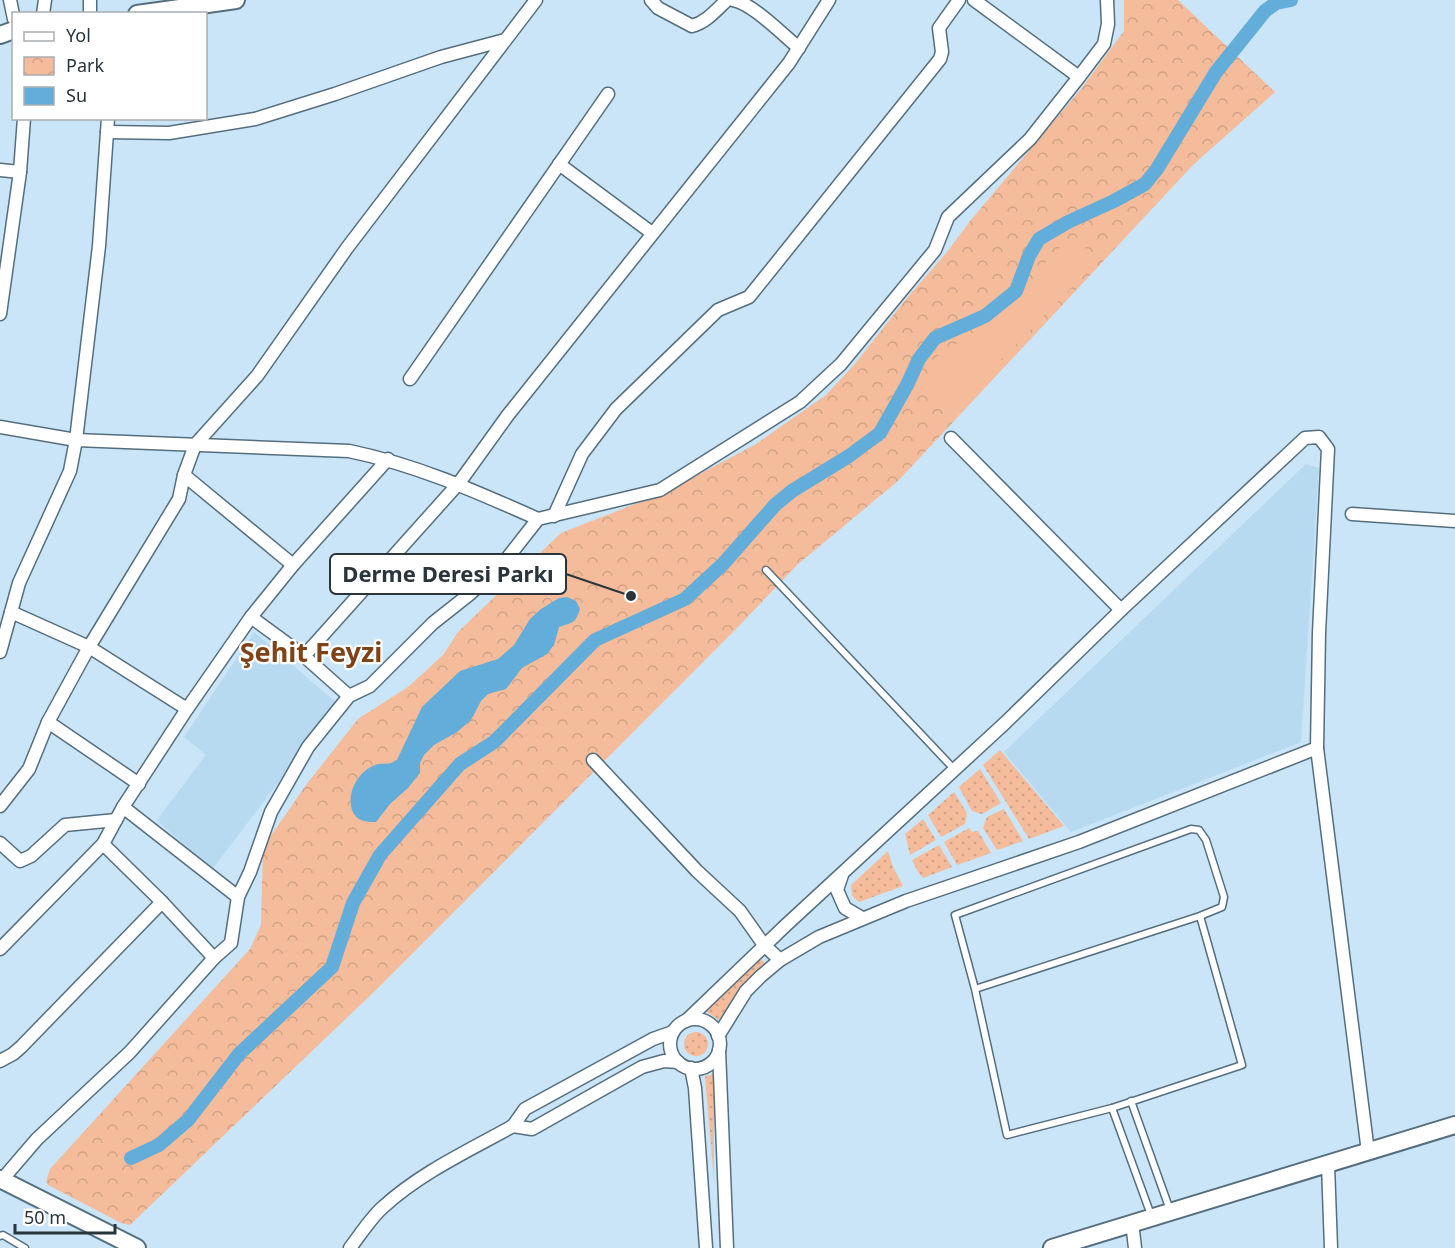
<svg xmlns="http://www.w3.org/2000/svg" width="1455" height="1248" font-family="'Noto Sans',sans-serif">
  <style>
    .built { fill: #b7daf0 }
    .grass { fill: url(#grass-dots) }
    .park { fill: url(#park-crowns) }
    .pitch { fill: #f4bc9b }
    .water { fill: #62adda }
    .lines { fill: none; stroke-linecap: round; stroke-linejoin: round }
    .canal { stroke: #62adda; stroke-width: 14 }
    .service-casing { stroke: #556e7e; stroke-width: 9 }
    .minor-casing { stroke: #556e7e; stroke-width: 15 }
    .tertiary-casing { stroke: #556e7e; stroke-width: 20 }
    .service { stroke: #fff; stroke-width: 6 }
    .minor { stroke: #fff; stroke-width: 12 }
    .tertiary { stroke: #fff; stroke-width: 16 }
    .labels { text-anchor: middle; stroke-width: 4.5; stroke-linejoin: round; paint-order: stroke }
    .district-label { font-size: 27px; font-weight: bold; fill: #804317; stroke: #fff }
    .leader { fill: none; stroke: #29343b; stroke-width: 2 }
    .callout-dot { fill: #29343b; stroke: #fff; stroke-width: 2 }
    .callout { fill: #fff; stroke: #29343b; stroke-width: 2 }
    .callout-label { font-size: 22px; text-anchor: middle; font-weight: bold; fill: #29343b }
  </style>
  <defs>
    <pattern id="grass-dots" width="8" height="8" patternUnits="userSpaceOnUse" patternTransform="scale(1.5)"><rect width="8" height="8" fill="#f4bc9b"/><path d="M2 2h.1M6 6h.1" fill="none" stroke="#d1a286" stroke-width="1.8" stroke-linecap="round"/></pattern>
    <pattern id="park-crowns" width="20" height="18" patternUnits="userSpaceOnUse" patternTransform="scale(1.5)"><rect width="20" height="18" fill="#f4bc9b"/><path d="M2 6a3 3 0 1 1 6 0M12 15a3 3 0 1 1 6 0" fill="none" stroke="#d1a286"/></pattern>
  </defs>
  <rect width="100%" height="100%" fill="#c9e5f7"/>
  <g class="built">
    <path d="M1306 464 1319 468 1301 742 1071 832 1004 752Z"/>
    <path d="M254 632 338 704 211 871 157 820 206 755 184 737Z"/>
  </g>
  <g class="grass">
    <path d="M1000 750 1064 826 1029 839 983 765Z"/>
    <path d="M980 769 1001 803 982 814 972 811 959 787Z"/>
    <path d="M954 792 967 813 965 824 941 837 928 815Z"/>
    <path d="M1004 809 1023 841 997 850 983 828 987 817Z"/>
    <path d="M923 819 936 840 910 855 905 834Z"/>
    <path d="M969 828 972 832 978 831 991 853 957 865 944 842Z"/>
    <path d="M939 845 952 867 923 878 918 872 912 860Z"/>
    <path d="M888 851 893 867 903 886 859 902 852 896 851 885Z"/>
    <path d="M761 959 765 963 741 987 720 1021 706 1011Z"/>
    <circle cx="696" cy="1044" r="12"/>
    <path d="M714 1074V1181L705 1076Z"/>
  </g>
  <path class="park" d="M1124 0H1178L1275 92 1194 164 898 481 797 565 737 628 377 989 130 1225 121 1223 48 1185 46 1181 50 1169 250 949 261 925 263 847 306 785 358 719 408 687 443 655 458 632 561 533 668 491 756 444 826 395 854 365 907 298 947 252 970 221 1081 89 1124 31Z"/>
  <path class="pitch" d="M1076 237 1093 257V266L949 412 941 408 929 397V364C951 340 986 335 1010 312 1038 286 1037 257 1076 237Z"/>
  <path class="water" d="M567 597 576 601 580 609C575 624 573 622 559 627L554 645 547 654 522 668 506 689 488 694 481 701 471 720 457 732 434 745 424 755 420 763V773L408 788 390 804 376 822C365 822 356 821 352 810 346 791 360 768 379 764 387 763 390 765 397 760L422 707 460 671 498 659 514 645 530 619 541 609 559 598Z"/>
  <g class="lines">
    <path class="canal" d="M131 1158 159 1145 188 1120 239 1054 332 967 353 903 380 855 460 764 494 742 595 640 685 599 723 564 775 505 792 491 849 456 880 433 907 385 919 359 935 338 985 316 1016 291 1029 256 1039 239 1068 222 1114 201 1145 184 1157 169 1216 72 1265 11 1276 3 1291 0"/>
    <defs>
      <g id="service">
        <path d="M766 570 954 769"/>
        <path d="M975 989 1200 916 1222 907 1224 897 1206 840 1199 830 1191 829 955 915 975 989 1007 1135 1112 1108 1242 1065 1200 916"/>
        <path d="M1131 1101 1170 1210"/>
        <path d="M1112 1108 1151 1215"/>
        <path d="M0 1236 3 1235 25 1248"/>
      </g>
      <g id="minor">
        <path d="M10 0 14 19"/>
        <path d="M90 0V14"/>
        <path d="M651 0 658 8 692 26C707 22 716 10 727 0"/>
        <path d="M733 0C752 3 783 35 799 48"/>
        <path d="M974 0 1079 77"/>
        <path d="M43 14 45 0"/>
        <path d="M107 132 169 133 255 119 335 94 441 57 505 40"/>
        <path d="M559 164 652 233"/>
        <path d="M0 170 20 172"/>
        <path d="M0 314 20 172 24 118"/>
        <path d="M410 379 608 94"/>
        <path d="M0 427 76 440 349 451C417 465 475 491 538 519"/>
        <path d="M951 438 1121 610"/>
        <path d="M184 475 293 565"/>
        <path d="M1352 514 1455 521"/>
        <path d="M554 516 582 454 616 409 718 310 749 297 940 59 942 52 939 28 959 0"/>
        <path d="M11 612 89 647 187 709"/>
        <path d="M251 617 293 565 388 459"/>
        <path d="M0 652 19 583 70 471 76 440 99 246 108 118"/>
        <path d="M349 696 304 656 459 483 508 415 789 63 829 0"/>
        <path d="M48 722 139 784"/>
        <path d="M593 760 697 871 740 911 764 945 780 960"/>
        <path d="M0 806 29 769 48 722 89 647 179 499 184 475 195 445 257 376 347 248 536 0"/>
        <path d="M123 807 238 897"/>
        <path d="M0 843 20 861 31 856 65 825 116 820"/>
        <path d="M103 844 162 902"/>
        <path d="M842 875 837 890 845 908 862 918"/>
        <path d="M0 949 103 844 123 807 187 709 251 617 304 656"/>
        <circle cx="695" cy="1044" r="25"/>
        <path d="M686 1021 785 926 1005 723 1121 610 1305 438 1319 437 1328 449 1319 633 1317 748 1368 1152"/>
        <path d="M673 1032 653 1039 525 1109 513 1126 532 1129 642 1067 664 1061 678 1062"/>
        <path d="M718 1036 746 991 761 976 780 960 819 937 906 901 1079 842 1317 748"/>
        <path d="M719 1050 727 1248"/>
        <path d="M0 1061 13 1054 21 1047 162 902 214 958"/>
        <path d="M691 1068 695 1088 706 1248"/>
        <path d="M1328 1165 1331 1248"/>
        <path d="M0 1182 37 1139 130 1052 214 958 231 943 238 897 250 872 271 812 308 747 349 696 370 686 433 623 471 593 505 561 538 519 660 490 800 402 841 364 935 250 948 217 1030 139 1079 77 1104 44 1108 24 1107 0"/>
        <path d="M1132 1222 1135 1248"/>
        <path d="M350 1248C360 1235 370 1219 382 1208 420 1173 468 1151 513 1126"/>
      </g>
      <g id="tertiary">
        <path d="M137 14 236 0"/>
        <path d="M0 35 14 30"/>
        <path d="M0 1179 137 1248"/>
        <path d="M1052 1248 1455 1125"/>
      </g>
    </defs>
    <use href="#service" class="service-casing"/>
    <use href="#minor" class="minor-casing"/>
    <use href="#tertiary" class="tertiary-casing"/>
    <use href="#service" class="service"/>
    <use href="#minor" class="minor"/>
    <use href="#tertiary" class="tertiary"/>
  </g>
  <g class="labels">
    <g class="district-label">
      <text x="311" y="662">Şehit Feyzi</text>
    </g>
  </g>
  <path class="leader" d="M631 596L566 574"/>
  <circle class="callout-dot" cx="631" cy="596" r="6"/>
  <rect class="callout" x="330" y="554" width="236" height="40" rx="6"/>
  <g class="callout-label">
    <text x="448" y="582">Derme Deresi Parkı</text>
  </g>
  <rect x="12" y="12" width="195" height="108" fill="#ffffff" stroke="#a9aeb1" stroke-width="1.5"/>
  <rect x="24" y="32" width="30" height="9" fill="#ffffff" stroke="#a9aeb1" stroke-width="1.5"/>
  <text x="66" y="42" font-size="18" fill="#29343b">Yol</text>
  <rect x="24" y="57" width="30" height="18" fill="url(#park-crowns)" stroke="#a9aeb1" stroke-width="1.5"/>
  <text x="66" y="72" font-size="18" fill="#29343b">Park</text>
  <rect x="24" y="87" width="30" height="18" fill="#62adda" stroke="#a9aeb1" stroke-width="1.5"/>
  <text x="66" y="102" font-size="18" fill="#29343b">Su</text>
  <path d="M15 1224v9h100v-9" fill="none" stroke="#29343b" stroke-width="3"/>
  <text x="24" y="1224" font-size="18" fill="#29343b" stroke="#ffffff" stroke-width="4.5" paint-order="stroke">50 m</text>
</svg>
